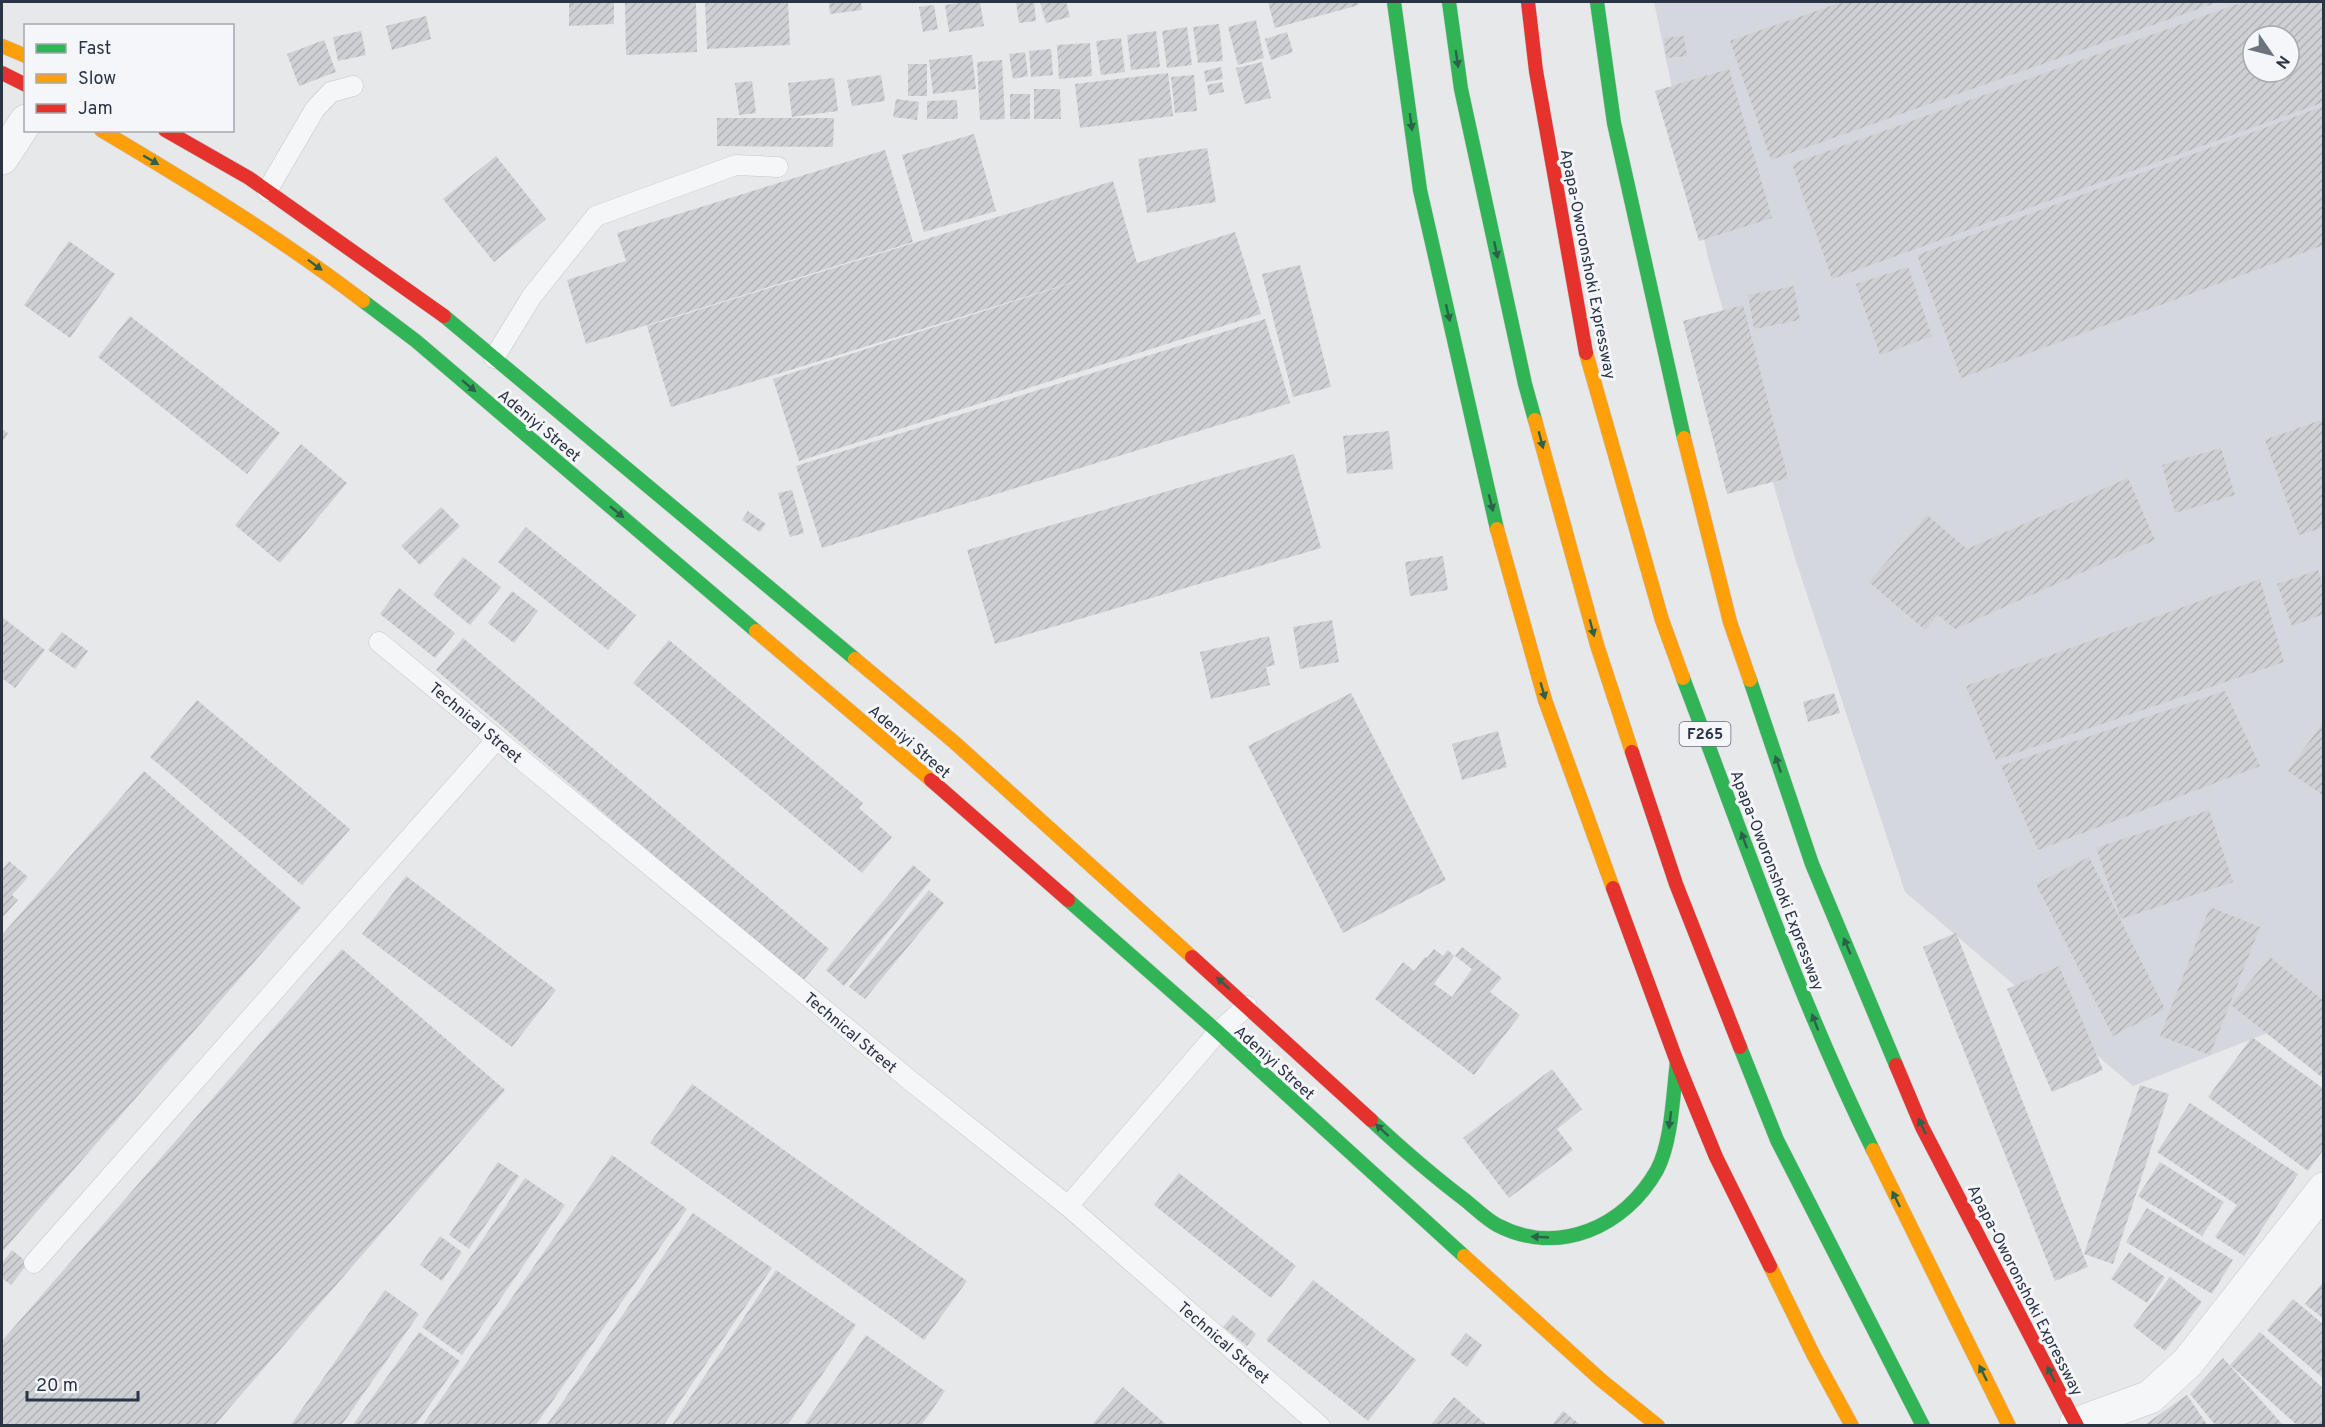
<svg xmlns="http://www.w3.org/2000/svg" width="2325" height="1427" font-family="Overpass,sans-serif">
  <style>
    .built { fill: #d4d7dd; fill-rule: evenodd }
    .building { fill: url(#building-hatch); fill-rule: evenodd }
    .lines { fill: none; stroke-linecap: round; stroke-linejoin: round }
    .lane-casing { stroke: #c4c6c8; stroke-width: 21 }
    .street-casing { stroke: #c4c6c8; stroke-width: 34 }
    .fast-casing { stroke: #c4c6c8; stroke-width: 15 }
    .slow-casing { stroke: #c4c6c8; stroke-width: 15 }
    .jam-casing { stroke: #c4c6c8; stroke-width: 15 }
    .lane { stroke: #f5f6f7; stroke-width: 20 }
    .street { stroke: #f5f6f7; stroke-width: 33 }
    .fast { stroke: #30b455; stroke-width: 14 }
    .slow { stroke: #ff9f0a; stroke-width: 14 }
    .jam { stroke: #e5322d; stroke-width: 14 }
    .oneway { fill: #2d614b }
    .labels { text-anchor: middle; stroke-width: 6; stroke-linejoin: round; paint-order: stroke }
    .shield { fill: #f4f6f9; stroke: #676e7b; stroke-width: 1.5 }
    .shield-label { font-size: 15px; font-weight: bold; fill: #2b3445 }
    .street-label { font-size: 16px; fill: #2b3445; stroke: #f4f6f9 }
  </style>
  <defs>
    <pattern id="building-hatch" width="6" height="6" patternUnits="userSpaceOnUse" patternTransform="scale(1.5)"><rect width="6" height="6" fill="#ced0d3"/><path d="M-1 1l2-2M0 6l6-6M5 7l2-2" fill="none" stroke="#b1b3b6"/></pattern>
  </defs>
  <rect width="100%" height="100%" fill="#e6e8ea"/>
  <path class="built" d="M1654 2H2323V1011L2133 1086 1905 892 1794 555 1708 258ZM2253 36H2289V72H2253Z"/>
  <g class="building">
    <path d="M569 2H614V24L569 26Z"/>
    <path d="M625 2H696L697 52 626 55Z"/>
    <path d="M705 2H788L790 45 707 49Z"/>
    <path d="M829 2H861L862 10 830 14Z"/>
    <path d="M967 2H980L984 26 949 32 945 5Z"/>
    <path d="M1016 2H1034L1036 21 1019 23Z"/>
    <path d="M1040 2H1066L1070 17 1046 23Z"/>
    <path d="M1268 2H1358L1359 5 1275 28Z"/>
    <path d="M1842 2H2218L1771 160 1730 41Z"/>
    <path d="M2243 2H2324V102L1832 279 1792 164ZM2253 36H2289V72H2253Z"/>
    <path d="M934 5 938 29 923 32 919 7Z"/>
    <path d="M426 16 431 39 392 50 386 26Z"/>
    <path d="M1256 20 1264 58 1238 65 1228 27Z"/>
    <path d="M1219 24 1223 61 1198 63 1193 27Z"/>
    <path d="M1187 27 1192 65 1167 68 1162 31Z"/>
    <path d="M361 31 366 55 338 61 333 37Z"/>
    <path d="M1156 31 1160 67 1131 70 1127 35Z"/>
    <path d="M1287 32 1293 52 1271 60 1265 39Z"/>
    <path d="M1684 36 1687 56 1666 58 1664 38Z"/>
    <path d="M1121 38 1125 72 1101 75 1096 41Z"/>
    <path d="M324 40 336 72 299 86 287 54Z"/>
    <path d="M1090 43 1092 76 1059 79 1057 45Z"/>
    <path d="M1051 49 1053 75 1031 77 1029 51Z"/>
    <path d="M1025 52 1028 76 1013 79 1009 54Z"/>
    <path d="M972 55 976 89 933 94 929 60Z"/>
    <path d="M1002 60 1005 119 980 120 977 62Z"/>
    <path d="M1262 62 1271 98 1245 104 1236 68Z"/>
    <rect x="908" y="64" width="19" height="32"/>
    <path d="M1221 67 1223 79 1206 82 1204 71Z"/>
    <path d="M1729 69 1772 218 1699 241 1655 91Z"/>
    <path d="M1168 73 1173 116 1080 128 1075 84Z"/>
    <path d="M881 75 885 101 852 106 847 80Z"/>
    <path d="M1194 75 1197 111 1175 113 1171 77Z"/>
    <path d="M834 78 838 111 792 117 788 83Z"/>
    <path d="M752 81 756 113 739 115 735 83Z"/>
    <path d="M1222 82 1224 92 1209 95 1207 85Z"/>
    <path d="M1034 89H1060L1061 119H1034Z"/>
    <rect x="1010" y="94" width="20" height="25"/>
    <path d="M896 99 919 102 917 120 893 117Z"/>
    <path d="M957 100 958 119H927V101Z"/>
    <path d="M2324 106V245L1961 378 1917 255Z"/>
    <path d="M717 118H834L833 147 717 146Z"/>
    <path d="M974 134 996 211 924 232 902 155Z"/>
    <path d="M1207 148 1216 202 1147 213 1138 159Z"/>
    <path d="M885 150 913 242 586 344 567 280 626 261 617 233Z"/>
    <path d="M496 156 546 219 494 262 443 199Z"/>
    <path d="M1113 181 1137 263 1235 232 1261 314 799 461 773 379 1096 275 671 407 647 326Z"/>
    <path d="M69 241 115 274 70 338 24 305Z"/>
    <path d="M1300 265 1331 387 1293 397 1262 274Z"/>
    <path d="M1908 267 1932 336 1880 355 1856 284Z"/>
    <path d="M1794 286 1800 320 1754 329 1748 295Z"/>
    <path d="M1743 305 1788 478 1727 494 1683 321Z"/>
    <path d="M130 316 280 433 247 474 98 357Z"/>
    <path d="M1265 319 1290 403 822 548 796 466Z"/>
    <path d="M2324 419V527L2299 535 2265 440Z"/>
    <path d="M2 429 8 433 2 442Z"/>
    <path d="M1389 431 1393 469 1347 474 1343 436Z"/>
    <path d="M301 444 347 483 280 563 235 525Z"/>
    <path d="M2221 448 2235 495 2175 513 2162 465Z"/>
    <path d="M1294 454 1321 548 995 644 967 550Z"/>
    <path d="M2128 478 2155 540 1955 629 1938 615 1925 630 1869 582 1927 515 1967 549Z"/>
    <path d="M792 490 804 533 790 537 778 493Z"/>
    <path d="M441 507 460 526 420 565 401 546Z"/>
    <path d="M748 511 766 524 760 532 742 520Z"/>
    <path d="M526 527 636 615 608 650 498 562Z"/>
    <path d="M1443 556 1448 590 1410 596 1405 562Z"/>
    <path d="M463 557 501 587 470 625 433 595Z"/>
    <path d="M2318 570 2324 588V614L2292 626 2277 584Z"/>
    <path d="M2260 579 2284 662 1996 760 1966 686Z"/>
    <path d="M399 588 455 633 435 658 380 614Z"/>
    <path d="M512 591 538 611 514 643 488 623Z"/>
    <path d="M2 617 45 650 15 688 2 678Z"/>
    <path d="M1332 620 1339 662 1300 669 1293 627Z"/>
    <path d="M62 632 88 651 75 669 48 650Z"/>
    <path d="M1269 636 1275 665 1266 667 1270 685 1211 699 1200 652Z"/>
    <path d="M463 638 829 949 802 982 436 670Z"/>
    <path d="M669 640 863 803 859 808 892 837 862 873 633 683Z"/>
    <path d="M2225 691 2260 766 2038 850 2001 766Z"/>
    <path d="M1351 693 1446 880 1343 933 1248 746Z"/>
    <path d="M1834 693 1840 713 1808 722 1803 702Z"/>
    <path d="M197 700 350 829 302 885 150 757Z"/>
    <path d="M2324 721V796L2288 771Z"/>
    <path d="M1498 731 1507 767 1462 780 1452 744Z"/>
    <path d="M144 771 301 908 2 1252V935Z"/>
    <path d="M2209 810 2233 882 2121 919 2096 848Z"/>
    <path d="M2089 857 2165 1009 2113 1036 2036 884Z"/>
    <path d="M9 861 28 877 12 895 18 900 2 918V870Z"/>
    <path d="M913 865 931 880 844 986 826 970Z"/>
    <path d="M406 876 556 990 512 1047 362 934Z"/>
    <path d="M929 890 944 903 865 999 849 987Z"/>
    <path d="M2210 907 2260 927 2210 1055 2160 1036Z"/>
    <path d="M1956 933 2088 1267 2055 1281 1923 947Z"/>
    <path d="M1462 947 1502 978 1490 992 1520 1015 1474 1075 1375 999 1403 962 1414 971 1425 957 1427 958 1434 949 1443 956 1448 950 1454 956 1434 984 1452 997 1472 969 1455 956Z"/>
    <path d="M342 949 505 1090 214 1426H2V1341Z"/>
    <path d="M2270 957 2324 1001V1079L2231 1005Z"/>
    <path d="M2059 966 2103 1070 2052 1092 2007 989Z"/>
    <path d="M2252 1037 2324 1089V1149L2308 1171 2208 1097Z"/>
    <path d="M1552 1069 1582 1109 1557 1129 1573 1150 1509 1198 1463 1138Z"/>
    <path d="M692 1084 967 1281 924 1340 650 1143Z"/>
    <path d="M2140 1085 2169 1094 2113 1264 2084 1254Z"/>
    <path d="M2190 1103 2298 1174 2244 1256 2215 1237 2237 1205 2157 1152Z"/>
    <path d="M612 1155 687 1209 535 1426H422Z"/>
    <path d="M498 1162 519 1176 469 1249 449 1235Z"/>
    <path d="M2160 1162 2224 1202 2202 1236 2138 1196Z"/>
    <path d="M1179 1173 1296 1266 1271 1298 1154 1205Z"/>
    <path d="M525 1178 565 1205 462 1355 422 1327Z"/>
    <path d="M2147 1208 2233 1260 2212 1294 2126 1242Z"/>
    <path d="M693 1213 772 1268 663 1426H546Z"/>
    <path d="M440 1236 462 1252 442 1281 420 1265Z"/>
    <path d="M12 1250 28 1263 11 1285 2 1278V1263Z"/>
    <path d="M2129 1252 2165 1277 2147 1303 2111 1279Z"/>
    <path d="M776 1270 856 1325 787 1426H671Z"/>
    <path d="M2170 1277 2202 1302 2165 1351 2133 1326Z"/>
    <path d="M1313 1280 1416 1360 1368 1421 1266 1340Z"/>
    <path d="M2324 1281V1319L2305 1304Z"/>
    <path d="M385 1290 419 1314 341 1426H290Z"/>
    <path d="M2293 1299 2324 1325V1379L2267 1330Z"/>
    <path d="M1233 1315 1256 1334 1247 1346 1223 1327Z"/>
    <path d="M419 1332 460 1361 415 1426H352Z"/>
    <path d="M2260 1332 2324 1389V1426H2298L2230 1365Z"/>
    <path d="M1466 1333 1482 1345 1467 1367 1450 1354Z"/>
    <path d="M866 1335 945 1391 921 1426H803Z"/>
    <path d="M2223 1358 2284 1426H2216L2190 1394Z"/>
    <path d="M1123 1387 1168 1426H1091Z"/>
    <path d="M2187 1395 2208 1426H2143Z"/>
    <path d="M1454 1397 1488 1426H1430Z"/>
    <path d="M1563 1411 1582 1426H1551Z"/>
  </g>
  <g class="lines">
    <defs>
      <g id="lane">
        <path d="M267 191 315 109 331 92 353 86"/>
        <path d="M494 358 532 296 596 216 736 165 778 167"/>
        <path d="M379 642 912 1082 1068 1206 1320 1426"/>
        <path d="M1068 1206 1218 1032 1247 1006"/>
        <path d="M34 1263 497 739"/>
      </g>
      <g id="street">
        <path d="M2 158 26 121"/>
        <path d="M2076 1424 2150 1397 2188 1362 2324 1189"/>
      </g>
      <g id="fast">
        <path d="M1394 2 1420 190 1497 529"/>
        <path d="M1449 2 1461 89 1525 384 1535 420"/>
        <path d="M1597 2 1614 123 1684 438"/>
        <path d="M363 301 416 341 756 631"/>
        <path d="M444 316 855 659"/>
        <path d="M1683 678C1743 836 1798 998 1873 1150"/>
        <path d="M1750 680 1812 864 1896 1065"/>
        <path d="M1068 900 1218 1032 1464 1256"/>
        <path d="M1740 1047 1777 1140 1923 1426"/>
        <path d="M1371 1120C1401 1148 1432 1175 1465 1200 1475 1208 1486 1219 1497 1225 1558 1257 1625 1227 1657 1170 1672 1142 1673 1093 1677 1062"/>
      </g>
      <g id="slow">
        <path d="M2 46 26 56"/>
        <path d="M101 130C192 184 279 237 363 301"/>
        <path d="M1586 353 1662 620 1683 678"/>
        <path d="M1535 420 1597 645 1632 752"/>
        <path d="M1684 438 1730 622 1750 680"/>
        <path d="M1497 529 1545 700 1613 888"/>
        <path d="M756 631 931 780"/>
        <path d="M855 659 954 742 1192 957"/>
        <path d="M1873 1150 2009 1426"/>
        <path d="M1464 1256 1601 1380 1658 1426"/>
        <path d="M1770 1266 1814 1356 1852 1426"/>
      </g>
      <g id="jam">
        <path d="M1528 2 1536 71 1586 353"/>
        <path d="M2 73 26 85"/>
        <path d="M165 130 249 178 444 316"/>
        <path d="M1632 752 1676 884 1740 1047"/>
        <path d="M931 780 1068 900"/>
        <path d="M1613 888 1677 1062 1716 1157 1770 1266"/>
        <path d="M1192 957 1371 1120"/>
        <path d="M1896 1065 1922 1127 2077 1426"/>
      </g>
    </defs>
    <use href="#lane" class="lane-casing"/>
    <use href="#street" class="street-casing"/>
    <use href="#fast" class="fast-casing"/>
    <use href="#slow" class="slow-casing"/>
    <use href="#jam" class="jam-casing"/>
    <use href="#lane" class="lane"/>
    <use href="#street" class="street"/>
    <use href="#fast" class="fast"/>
    <use href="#slow" class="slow"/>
    <use href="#jam" class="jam"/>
  </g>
  <defs><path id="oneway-solid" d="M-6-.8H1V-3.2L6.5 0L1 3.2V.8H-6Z" transform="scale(1.5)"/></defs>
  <g class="oneway">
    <use href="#oneway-solid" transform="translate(1457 59) rotate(82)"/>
    <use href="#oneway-solid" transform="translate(1411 122) rotate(82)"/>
    <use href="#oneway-solid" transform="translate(151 160) rotate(30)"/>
    <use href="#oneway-solid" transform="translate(1496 250) rotate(78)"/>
    <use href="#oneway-solid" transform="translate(315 265) rotate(37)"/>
    <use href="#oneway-solid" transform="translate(1448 313) rotate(77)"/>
    <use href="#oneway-solid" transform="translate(469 386) rotate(40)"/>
    <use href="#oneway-solid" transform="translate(1541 440) rotate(75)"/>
    <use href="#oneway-solid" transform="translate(1491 503) rotate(76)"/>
    <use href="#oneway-solid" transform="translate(617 512) rotate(40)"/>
    <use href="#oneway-solid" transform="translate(1592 628) rotate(75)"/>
    <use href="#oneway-solid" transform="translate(1543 691) rotate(74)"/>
    <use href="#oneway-solid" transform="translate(1778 764) rotate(-109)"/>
    <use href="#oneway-solid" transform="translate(1744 840) rotate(-110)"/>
    <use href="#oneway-solid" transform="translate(1847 946) rotate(-113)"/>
    <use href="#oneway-solid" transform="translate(1223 983) rotate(-138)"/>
    <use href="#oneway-solid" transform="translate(1815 1022) rotate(-111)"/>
    <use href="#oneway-solid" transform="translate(1670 1120) rotate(97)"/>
    <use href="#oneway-solid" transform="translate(1922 1126) rotate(-115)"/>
    <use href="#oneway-solid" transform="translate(1382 1130) rotate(-137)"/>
    <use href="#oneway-solid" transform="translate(1896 1199) rotate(-116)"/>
    <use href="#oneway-solid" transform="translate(1540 1237) rotate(-177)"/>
    <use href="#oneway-solid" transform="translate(1983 1373) rotate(-116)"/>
    <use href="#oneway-solid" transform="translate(2051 1374) rotate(-117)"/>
  </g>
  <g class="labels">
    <rect class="shield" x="1679.5" y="722" width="51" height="24" rx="4.5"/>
    <g class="shield-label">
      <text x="1705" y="739">F265</text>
    </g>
    <g class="street-label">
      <text transform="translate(1589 264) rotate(79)" y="6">Apapa-Oworonshoki Expressway</text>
      <text transform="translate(540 425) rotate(40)" y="6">Adeniyi Street</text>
      <text transform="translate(476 722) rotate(40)" y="6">Technical Street</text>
      <text transform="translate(910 741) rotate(41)" y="6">Adeniyi Street</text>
      <text transform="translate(1778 880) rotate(69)" y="6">Apapa-Oworonshoki Expressway</text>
      <text transform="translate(851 1032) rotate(40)" y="6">Technical Street</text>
      <text transform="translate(1275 1062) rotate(42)" y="6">Adeniyi Street</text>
      <text transform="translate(2026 1290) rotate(63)" y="6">Apapa-Oworonshoki Expressway</text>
      <text transform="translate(1224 1342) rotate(41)" y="6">Technical Street</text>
    </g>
  </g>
  <rect width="2325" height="1427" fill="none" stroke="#2b3445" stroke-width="6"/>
  <rect x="24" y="24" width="210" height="108" fill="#f4f6f9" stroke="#a4a8b1" stroke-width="1.5"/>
  <rect x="36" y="44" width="30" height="9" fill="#30b455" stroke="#a4a8b1" stroke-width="1.5"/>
  <text x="78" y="54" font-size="18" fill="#2b3445">Fast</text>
  <rect x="36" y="74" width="30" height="9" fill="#ff9f0a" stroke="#a4a8b1" stroke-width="1.5"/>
  <text x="78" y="84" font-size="18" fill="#2b3445">Slow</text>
  <rect x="36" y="104" width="30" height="9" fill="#e5322d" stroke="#a4a8b1" stroke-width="1.5"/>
  <text x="78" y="114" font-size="18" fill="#2b3445">Jam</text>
  <g transform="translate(2271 54) rotate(125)"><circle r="28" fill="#f4f6f9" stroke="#a4a8b1" stroke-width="1.5"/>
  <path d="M0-4.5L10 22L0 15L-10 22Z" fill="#6c737f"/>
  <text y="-9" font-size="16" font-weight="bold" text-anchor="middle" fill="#2b3445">N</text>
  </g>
  <path d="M27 1391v9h111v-9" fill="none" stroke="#2b3445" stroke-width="3"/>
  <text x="36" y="1391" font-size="18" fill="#2b3445" stroke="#f4f6f9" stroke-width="4.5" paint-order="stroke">20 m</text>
</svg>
